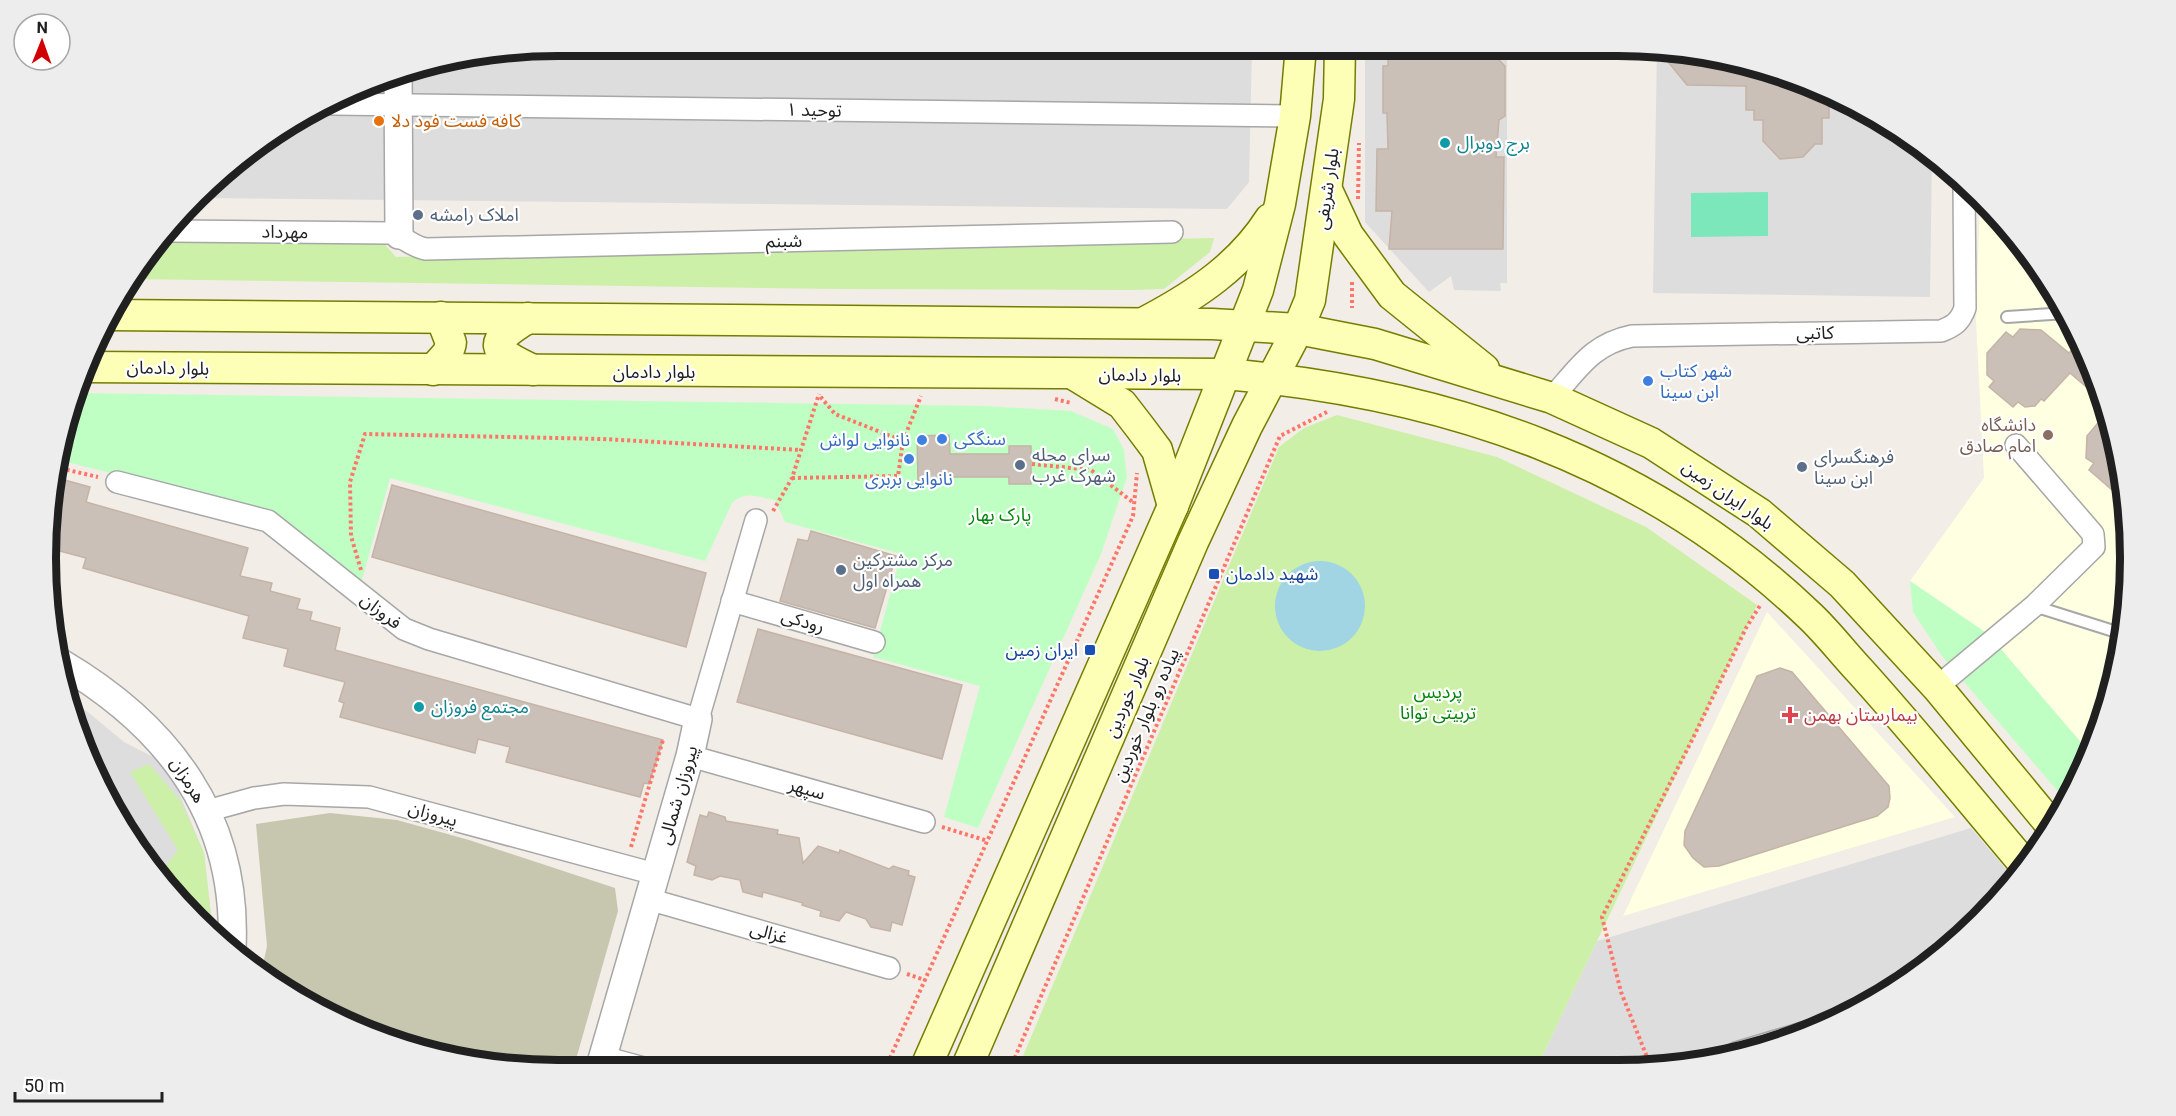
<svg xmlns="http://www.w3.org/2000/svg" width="2176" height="1116" font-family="Roboto,'Noto Sans Arabic',sans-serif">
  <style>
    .residential { fill: #dedddd }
    .education { fill: #ffffe1 }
    .construction { fill: #c7c7b0 }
    .grass { fill: #ccf0a7 }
    .park { fill: #c0ffc4 }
    .pitch { fill: #7de7bc }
    .water { fill: #a2d5e3 }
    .building { fill: #cac0b8; stroke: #c5b3a6; stroke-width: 1.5 }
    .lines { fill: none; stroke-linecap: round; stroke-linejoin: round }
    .service-casing { stroke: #a7a7a7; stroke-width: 14 }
    .minor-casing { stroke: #a7a7a7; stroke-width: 24 }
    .tertiary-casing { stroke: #a7a7a7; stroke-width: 30 }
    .secondary-casing { stroke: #737e00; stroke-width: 33 }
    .path { stroke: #ff7669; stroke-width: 4; stroke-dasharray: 3 3; stroke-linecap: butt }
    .service { stroke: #fff; stroke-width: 10 }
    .minor { stroke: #fff; stroke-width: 21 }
    .tertiary { stroke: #fff; stroke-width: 27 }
    .secondary { stroke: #fdffb6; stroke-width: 30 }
    .food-dot { fill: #e8710a; stroke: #fff; stroke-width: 2 }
    .culture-dot { fill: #0f9aa8; stroke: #fff; stroke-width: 2 }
    .service-dot { fill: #5c6f8a; stroke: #fff; stroke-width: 2 }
    .shop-dot { fill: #3f7fe0; stroke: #fff; stroke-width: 2 }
    .education-dot { fill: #8d6e63; stroke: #fff; stroke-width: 2 }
    .transit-dot { fill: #1a4fb4; stroke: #fff; stroke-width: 2 }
    .health-dot { fill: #e0444e; stroke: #fff; stroke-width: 2 }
    .labels { text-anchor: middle; stroke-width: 4.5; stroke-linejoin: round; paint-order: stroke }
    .street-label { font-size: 18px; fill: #202020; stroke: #fff }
    .food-label { font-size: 18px; fill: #c56008; stroke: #fff; text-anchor: start }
    .culture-label { font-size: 18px; fill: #0d838f; stroke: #fff; text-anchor: start }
    .service-label { font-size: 18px; fill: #4e5e75; stroke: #fff; text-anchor: start }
    .shop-label { font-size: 18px; fill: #366cbe; stroke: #fff; text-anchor: start }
    .education-label { font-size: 18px; fill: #785e54; stroke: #fff; text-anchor: end }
    .park-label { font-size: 18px; fill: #02850a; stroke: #fff }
    .transit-label { font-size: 18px; fill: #164399; stroke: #fff; text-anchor: start }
    .health-label { font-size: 18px; fill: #be3a42; stroke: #fff; text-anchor: start }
    .rim { fill: none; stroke: #202020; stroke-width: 8 }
  </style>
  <rect width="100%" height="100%" fill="#f2ede6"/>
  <g class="residential">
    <path d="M558 45 1252 46 1249 182 1227 209 202 198 245 151 393 72Z"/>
    <path d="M1365 46H1507V283H1500L1501 291 1454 290 1451 276 1429 292 1365 222Z"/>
    <path d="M1657 47 1750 62 1845 98 1930 151 1932 153 1930 297 1653 293Z"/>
    <path d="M72 699 124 742 167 764 204 853 213 933 195 921 98 785Z"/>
    <path d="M1971 828 2015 880 2004 896 1930 965 1814 1032 1685 1067H1537L1597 941Z"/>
  </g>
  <g class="education">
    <path d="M1980 197 2003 220 2062 301 2104 393 2127 491 2130 591 2114 690 2090 753 1988 634 1910 581 1984 478 1976 321Z"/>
    <path d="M1767 612 1955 817 1623 916Z"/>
  </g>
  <path class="construction" d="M330 813 397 820 469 840 615 888 618 911 573 1070H525L426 1054 331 1018 262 969 267 946 256 824Z"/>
  <g class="grass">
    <path d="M1214 238 1210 252 1164 289 1132 290 839 289 128 279 163 239H380L396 257Z"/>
    <path d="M1337 415 1497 457 1646 527 1757 605 1537 1067 1018 1068 1279 447 1304 428Z"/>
    <path d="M149 764 180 800 204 853 213 933 196 921 161 872 178 850 130 772Z"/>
  </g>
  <g class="park">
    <path d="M74 393 985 406 1071 411 1113 429 1124 450 1127 477 1101 554 978 828 944 817 980 686 873 657 901 554 785 522 775 500C758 497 745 490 732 503L705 561 390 478 361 584 278 515 55 459Z"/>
    <path d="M1910 581 1988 634 2090 753 2078 785 2067 802 1942 656 1913 612Z"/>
  </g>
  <path class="pitch" d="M1768 192V236L1691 237V193Z"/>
  <circle class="water" cx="1320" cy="606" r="45"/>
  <g class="building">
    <path d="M1388 46H1499V60L1505 66V116L1499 120 1496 157H1504L1503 249H1389L1392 211H1376L1377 149H1388L1387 113H1383V66H1388Z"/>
    <path d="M1656 47 1750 62 1845 98 1857 105 1829 106V118H1822V144H1815L1803 157 1780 159 1763 141V120H1754V110H1746V86L1687 85Z"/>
    <path d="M2020 329 2041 330 2069 353 2080 340 2106 404 2070 373 2044 401 2041 399 2035 406 2025 407 2018 402 2013 407 1989 387 1994 381 1987 375V353L2006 332 2013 337Z"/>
    <path d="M2108 411 2123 477 2112 490 2089 470 2094 463 2086 458 2087 436Z"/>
    <path d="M949 435 950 454H1009V446H1031V484H1009V477H951V481L918 482 917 436Z"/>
    <path d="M54 477 90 487 86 502 248 548 240 576 272 583 270 591 300 599 297 609 312 612 310 620 340 628 335 650 663 740 649 784 644 783 640 797 506 762 510 747 478 739 475 753 340 717 344 703 339 701 345 682 284 666 288 649 243 638 249 616 83 568 86 558 52 549Z"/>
    <path d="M392 485 706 573 686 647 372 557Z"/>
    <path d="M811 531 896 556 875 628 780 601 798 539 808 541Z"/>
    <path d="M758 629 962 685 942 759 737 702Z"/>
    <path d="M1780 668 1792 672 1889 786 1890 798 1888 807 1877 816 1719 866 1704 867 1693 858 1684 845 1685 831 1757 676Z"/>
    <path d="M709 812 725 817 726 821 778 830 777 834 799 838 803 863 818 846 839 853 840 850 889 869 893 866 909 871 908 875 915 877 902 925 892 922 890 931 871 927 866 919 846 912 839 921 820 916 821 911 802 905 803 903 763 892 762 897 743 892 740 880 720 876 712 880 694 875 696 866 687 862 700 815 707 817Z"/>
  </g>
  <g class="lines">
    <defs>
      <g id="service">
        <path d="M2007 317 2067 313"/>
        <path d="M2034 606 2123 634"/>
      </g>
      <g id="minor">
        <path d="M333 104 1295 116"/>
        <path d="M171 231 390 233C404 236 412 247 426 249L1172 232"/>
        <path d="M1552 398C1578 369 1592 344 1632 336L1941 331C1954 326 1960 322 1965 308L1964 183"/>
        <path d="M117 482 268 521 404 629 429 639 698 719 756 520"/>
        <path d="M732 601 874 642"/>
        <path d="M1937 687 2034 606 2094 547 2093 534 2016 445"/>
        <path d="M690 756 924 822"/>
        <path d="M207 811 254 798 284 794 369 797 655 874"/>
        <path d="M648 899 889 968"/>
        <path d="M1736 1053 1823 1027"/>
        <path d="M603 1057 651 1070"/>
      </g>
      <g id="tertiary">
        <path d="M398 71 399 235"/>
        <path d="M61 663C168 726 238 817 232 947"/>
        <path d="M599 1070 690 756 698 719"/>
      </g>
      <g id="secondary">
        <path d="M1327 190 1348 235 1392 295 1484 369"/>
        <path d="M109 315 1212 324 1298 329 1375 344 1552 398 1651 443 1759 513 1842 584 1937 687 2051 825"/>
        <path d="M528 318C487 343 490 350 533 370"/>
        <path d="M1147 321C1196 295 1240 266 1270 219"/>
        <path d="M83 367 1225 374C1446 393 1647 460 1810 616 1828 633 1843 653 1860 671 1917 734 1970 800 2025 865"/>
        <path d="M433 370 448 353 451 343 441 317"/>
        <path d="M1073 374 1122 404 1139 426 1157 450 1173 506"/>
        <path d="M925 1069 1173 506 1258 290 1280 204 1295 116 1301 46"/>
        <path d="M966 1069 1193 542 1247 426 1298 329 1310 300 1339 99 1340 46"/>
      </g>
    </defs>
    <use href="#service" class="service-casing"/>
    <use href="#minor" class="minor-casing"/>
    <use href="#tertiary" class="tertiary-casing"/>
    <use href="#secondary" class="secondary-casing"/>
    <g class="path">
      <path d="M1358 199 1359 143"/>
      <path d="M1352 282V308"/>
      <path d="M1055 399 1071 403"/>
      <path d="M903 441 921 396"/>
      <path d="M1032 464 1091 470 1134 503"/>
      <path d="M55 467 98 477"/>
      <path d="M792 478 898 476 903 441 835 414 819 395"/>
      <path d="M773 511 792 478 819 394"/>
      <path d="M361 570 351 536 350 482 365 434 603 439 801 450"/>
      <path d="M942 827 988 841"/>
      <path d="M631 847 663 740"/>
      <path d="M907 974 925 980"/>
      <path d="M1651 1067 1621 992 1602 917 1693 738 1746 628 1761 604"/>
      <path d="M885 1069 1133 516 1137 473"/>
      <path d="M1010 1069 1280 436 1327 412"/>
    </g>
    <use href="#service" class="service"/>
    <use href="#minor" class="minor"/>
    <use href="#tertiary" class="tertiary"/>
    <use href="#secondary" class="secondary"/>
  </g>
  <circle class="food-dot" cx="379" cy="121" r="6"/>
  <g class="culture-dot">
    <circle cx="1445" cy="143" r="6"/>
    <circle cx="419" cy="707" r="6"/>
  </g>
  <g class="service-dot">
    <circle cx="418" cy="215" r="6"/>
    <circle cx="1020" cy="465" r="6"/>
    <circle cx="1802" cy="467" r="6"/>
    <circle cx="841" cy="570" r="6"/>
  </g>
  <g class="shop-dot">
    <circle cx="1648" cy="381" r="6"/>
    <circle cx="942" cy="439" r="6"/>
    <circle cx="922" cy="440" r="6"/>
    <circle cx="909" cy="459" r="6"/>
  </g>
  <circle class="education-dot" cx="2048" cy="435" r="6"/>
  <g class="transit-dot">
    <rect x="1208" y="568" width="12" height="12" rx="3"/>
    <rect x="1084" y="644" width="12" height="12" rx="3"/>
  </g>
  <path class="health-dot" d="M1787 706h6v6h6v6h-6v6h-6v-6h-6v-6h6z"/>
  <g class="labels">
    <g class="street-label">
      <text transform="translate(814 110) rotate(1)" y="6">توحید ۱</text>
      <text transform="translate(1327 189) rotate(-82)" y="6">بلوار شریفی</text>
      <text transform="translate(285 232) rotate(1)" y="6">مهرداد</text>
      <text transform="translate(784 241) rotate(-1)" y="6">شبنم</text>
      <text transform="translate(1815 333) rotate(-1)" y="6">کاتبی</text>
      <text transform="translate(168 368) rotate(1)" y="6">بلوار دادمان</text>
      <text x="654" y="378">بلوار دادمان</text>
      <text transform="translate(1140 375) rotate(1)" y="6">بلوار دادمان</text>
      <text transform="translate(1728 495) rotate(35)" y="6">بلوار ایران زمین</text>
      <text transform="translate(381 611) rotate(38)" y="6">فروزان</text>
      <text transform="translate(803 621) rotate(16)" y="6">رودکی</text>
      <text transform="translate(1127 697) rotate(-67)" y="6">بلوار خوردین</text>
      <text transform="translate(1146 715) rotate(-67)" y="6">پیاده رو بلوار خوردین</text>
      <text transform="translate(188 780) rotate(58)" y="6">هرمزان</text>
      <text transform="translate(807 789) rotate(16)" y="6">سپهر</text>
      <text transform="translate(678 795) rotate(-74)" y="6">پیروزان شمالی</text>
      <text transform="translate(433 814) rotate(16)" y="6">پیروزان</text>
      <text transform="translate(769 933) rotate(16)" y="6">غزالی</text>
    </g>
    <g class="food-label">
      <text x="391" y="127">کافه فست فود دلا</text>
    </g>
    <g class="culture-label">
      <text x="1457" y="149">برج دوبرال</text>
      <text x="431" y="713">مجتمع فروزان</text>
    </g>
    <g class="service-label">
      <text x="430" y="221">املاک رامشه</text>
      <text x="1032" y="461">سرای محله<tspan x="1032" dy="21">شهرک غرب</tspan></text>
      <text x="1814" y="463">فرهنگسرای<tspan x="1814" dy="21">ابن سینا</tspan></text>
      <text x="853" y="566">مرکز مشترکین<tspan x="853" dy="21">همراه اول</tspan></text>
    </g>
    <g class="shop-label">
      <text x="1660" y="377">شهر کتاب<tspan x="1660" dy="21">ابن سینا</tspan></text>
      <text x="954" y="445">سنگکی</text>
      <text x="910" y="446" text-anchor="end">نانوایی لواش</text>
      <text x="909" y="485" text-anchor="middle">نانوایی بربری</text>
    </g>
    <g class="education-label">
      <text x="2036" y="431">دانشگاه<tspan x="2036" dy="21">امام صادق</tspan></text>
    </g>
    <g class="park-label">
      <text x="1000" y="521">پارک بهار</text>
      <text x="1438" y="698">پردیس<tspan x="1438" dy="21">تربیتی توانا</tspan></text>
    </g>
    <g class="transit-label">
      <text x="1226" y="580">شهید دادمان</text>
      <text x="1078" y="656" text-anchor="end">ایران زمین</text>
    </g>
    <g class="health-label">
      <text x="1804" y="721">بیمارستان بهمن</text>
    </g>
  </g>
  <path d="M0 0H2176V1116H0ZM558 56H1618A502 502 0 0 1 2120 558V558A502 502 0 0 1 1618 1060H558A502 502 0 0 1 56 558V558A502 502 0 0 1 558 56Z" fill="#ededed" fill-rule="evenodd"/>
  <path class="rim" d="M558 56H1618A502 502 0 0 1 2120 558V558A502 502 0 0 1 1618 1060H558A502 502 0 0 1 56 558V558A502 502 0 0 1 558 56Z"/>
  <g transform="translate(42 42) rotate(1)"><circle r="28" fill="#ffffff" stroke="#a6a6a6" stroke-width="1.5"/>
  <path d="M0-4.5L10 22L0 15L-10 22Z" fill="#d00003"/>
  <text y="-9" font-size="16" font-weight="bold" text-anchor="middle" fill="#202020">N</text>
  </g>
  <path d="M15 1092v9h147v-9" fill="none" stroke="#202020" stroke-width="3"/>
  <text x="24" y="1092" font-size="18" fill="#202020" stroke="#ffffff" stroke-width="4.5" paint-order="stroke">50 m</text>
</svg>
